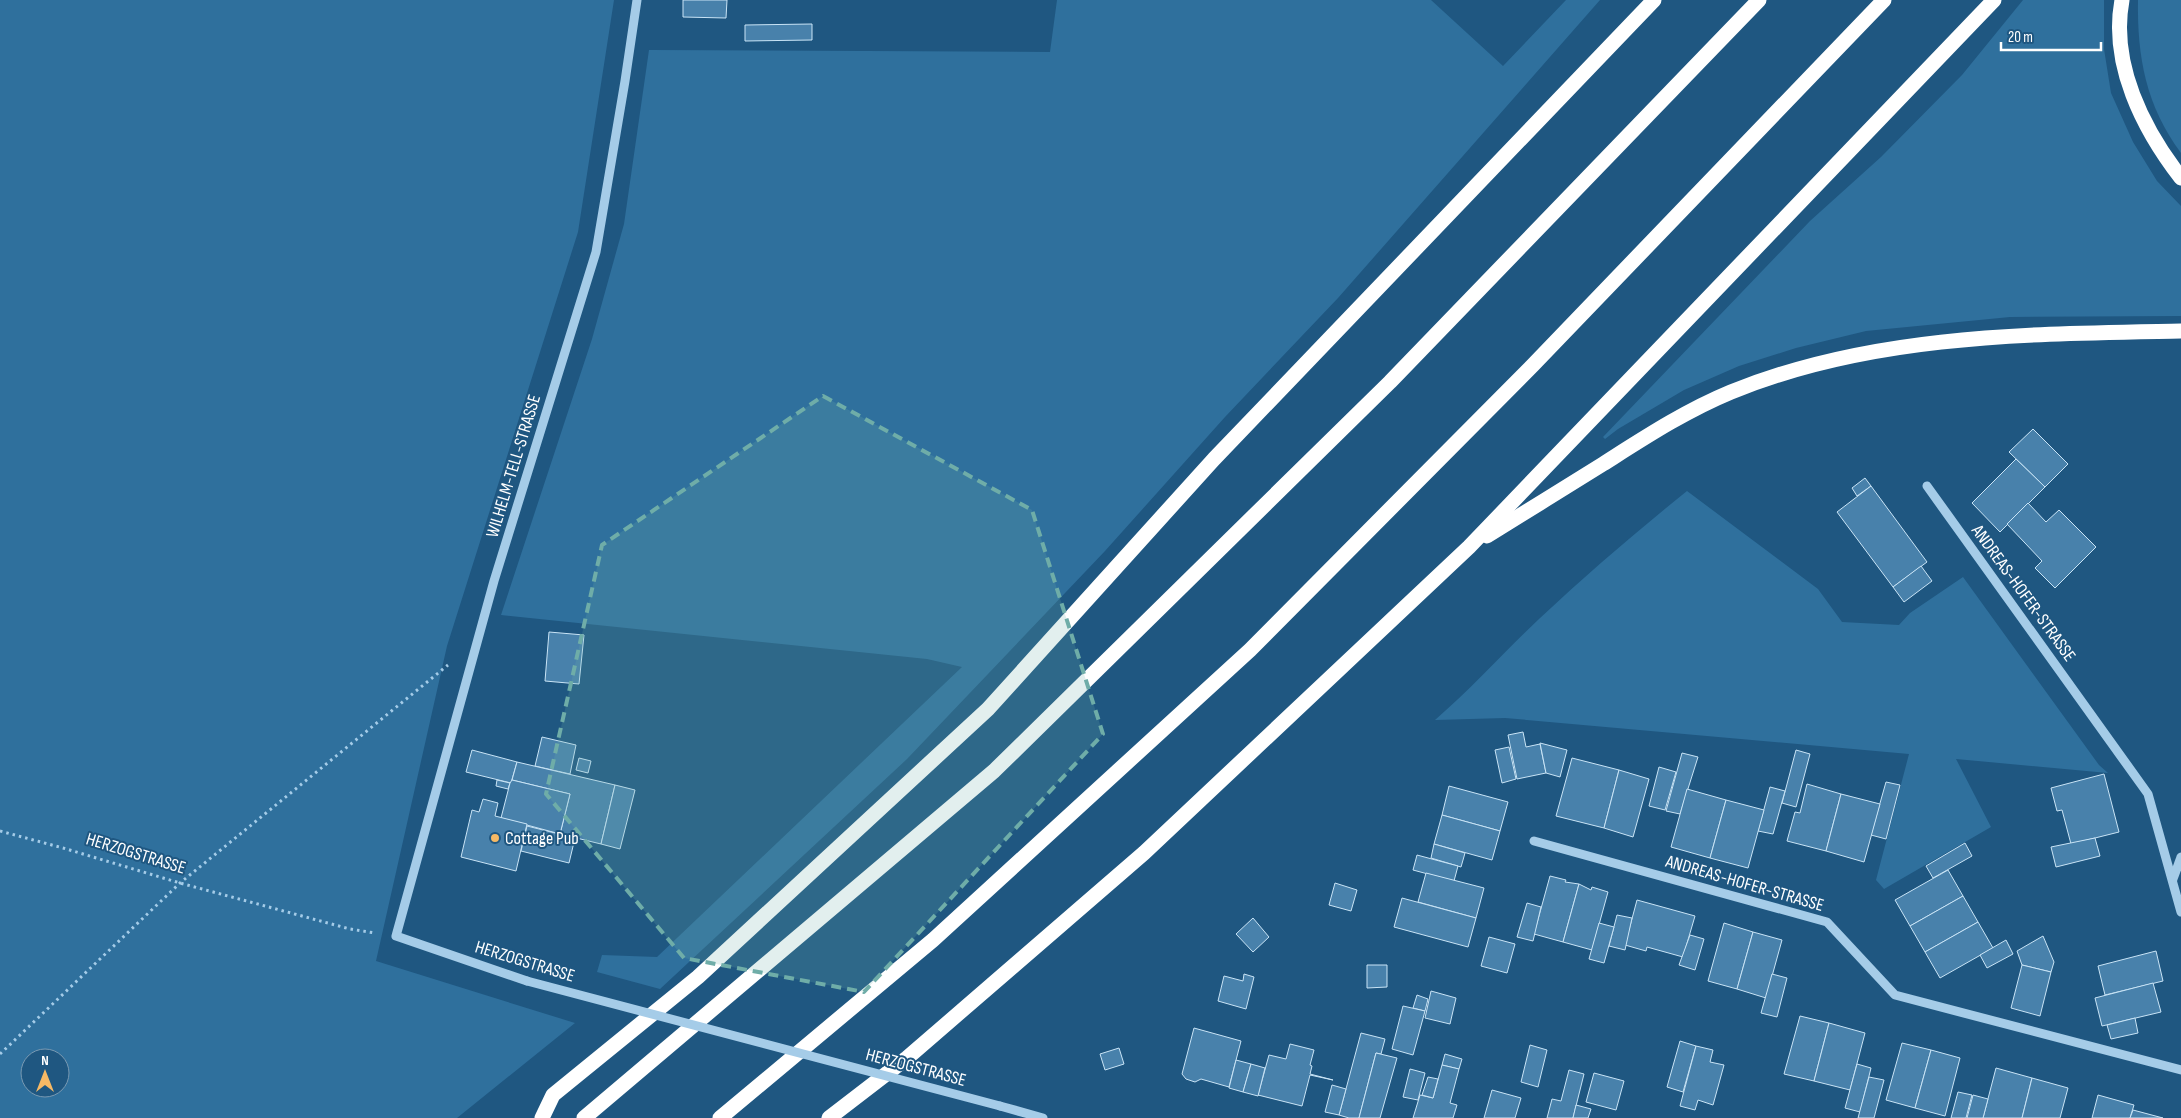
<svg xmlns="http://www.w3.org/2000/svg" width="2181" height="1118" font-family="'Sofia Sans Condensed',sans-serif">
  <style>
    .green { fill: #2f709d; fill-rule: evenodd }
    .building { fill: #4881ab; stroke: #c9e4f6 }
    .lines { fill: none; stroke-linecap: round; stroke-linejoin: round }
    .path { stroke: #a5cce8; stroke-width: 3; stroke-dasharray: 2.5 4; stroke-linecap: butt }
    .minor { stroke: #a5cce8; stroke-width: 9 }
    .highway { stroke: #fff; stroke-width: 15 }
    .minor-bridge { stroke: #a5cce8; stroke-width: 9 }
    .marked { fill: #6fada8; fill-opacity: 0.2; stroke: #6fada8; stroke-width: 4; stroke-dasharray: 10 6; stroke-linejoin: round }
    .poi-dot { fill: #f6b965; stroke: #1f5781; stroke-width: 2 }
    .labels { text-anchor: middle; stroke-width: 4; stroke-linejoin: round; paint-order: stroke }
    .street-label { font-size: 18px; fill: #fff; stroke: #1f5781 }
    .poi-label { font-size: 18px; fill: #fff; stroke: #1f5781; text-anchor: start }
  </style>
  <rect width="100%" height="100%" fill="#1f5781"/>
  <g class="green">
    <path d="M0 0H614L578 232 447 646 376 961 575 1023 457 1118H0ZM30 1058H60V1088H30Z"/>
    <path d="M1057 0H1431L1503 66 1566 0H1600L1338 298 1225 417 1105 551 907 759 660 989 597 972 602 955 657 957 962 667 927 659 501 615 592 339 624 224 649 50 1050 52Z"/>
    <path d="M2023 0H2104V49L2111 93 2133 142 2157 181 2181 206V316L2010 317 1866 331 1796 348 1739 366 1684 390 1618 429 1605 439 1603 437 1810 221 1881 157 1962 75Z"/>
    <path d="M2138 0H2181V153C2146 106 2137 57 2138 0Z"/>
    <path d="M1687 491 1818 589 1842 622 1899 625 1910 613 1963 577 2099 765 2108 773 1956 759 1991 827 1884 889 1876 880 1909 754 1505 718 1435 720C1472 688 1504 652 1539 619 1587 574 1636 532 1687 491Z"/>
  </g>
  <g class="building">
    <path d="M683 0H727L726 18 683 17Z"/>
    <path d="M812 24V40L745 41V25Z"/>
    <path d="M2033 429 2068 464 2045 487 2009 452Z"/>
    <path d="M2016 459 2045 487 2000 532 1972 503Z"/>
    <path d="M1865 478 1871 486 1857 496 1852 488Z"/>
    <path d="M1871 486 1927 562 1893 587 1837 512Z"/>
    <path d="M2028 503 2046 522 2059 510 2096 547 2055 588 2035 568 2042 561 2007 524Z"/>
    <path d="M1921 566 1932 581 1904 602 1893 587Z"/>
    <path d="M549 632 584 635 579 684 545 681Z"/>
    <path d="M1523 732 1526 747 1540 744 1546 773 1517 779 1508 735Z"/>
    <path d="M542 737 576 745 570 774 535 766Z"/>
    <path d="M1540 743 1567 750 1560 777 1546 773Z"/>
    <path d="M1509 747 1516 779 1502 783 1495 750Z"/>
    <path d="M472 750 517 762 511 783 466 772Z"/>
    <path d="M1796 750 1810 754 1796 807 1782 803Z"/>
    <path d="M1682 753 1698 757 1680 814 1666 811Z"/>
    <path d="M579 758 591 761 588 773 576 770Z"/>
    <path d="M1572 758 1619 770 1604 828 1556 816Z"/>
    <path d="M517 762 615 785 601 844 560 834 570 794 512 780Z"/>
    <path d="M1659 767 1676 772 1665 810 1649 806Z"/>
    <path d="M1619 770 1649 779 1633 837 1604 828Z"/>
    <path d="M2104 774 2119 832 2071 844 2062 810 2057 811 2051 788Z"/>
    <path d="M497 780 510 783 508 789 496 786Z"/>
    <path d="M512 780 570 794 560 834 501 818 510 783Z"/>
    <path d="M1886 782 1900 785 1886 839 1871 835Z"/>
    <path d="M1807 784 1841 794 1826 851 1787 841 1795 812 1800 813Z"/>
    <path d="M615 785 635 790 620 849 601 844Z"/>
    <path d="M1449 786 1508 802 1500 831 1442 815Z"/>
    <path d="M1770 787 1785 791 1773 834 1758 831Z"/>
    <path d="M1687 789 1726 800 1710 858 1671 847Z"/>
    <path d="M1841 794 1880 804 1864 862 1826 851Z"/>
    <path d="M483 799 498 803 495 816 527 824 516 871 461 857 472 810 479 812Z"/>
    <path d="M1726 800 1764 810 1748 868 1710 858Z"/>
    <path d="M1442 815 1500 831 1492 860 1434 844Z"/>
    <path d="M527 826 575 838 569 863 521 851Z"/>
    <path d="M2095 838 2100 856 2056 867 2051 847Z"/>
    <path d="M1965 843 1972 856 1933 878 1926 866Z"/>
    <path d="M1434 844 1465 853 1461 867 1431 858Z"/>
    <path d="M1417 855 1458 866 1454 881 1413 870Z"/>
    <path d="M1948 870 1963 896 1910 926 1895 900Z"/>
    <path d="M1426 873 1484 888 1476 918 1418 902Z"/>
    <path d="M1550 876 1566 880 1565 882 1579 884 1563 942 1534 934Z"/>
    <path d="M1335 883 1357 890 1351 911 1329 905Z"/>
    <path d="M1579 884 1591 890 1592 887 1608 892 1592 950 1563 942Z"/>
    <path d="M1963 896 1978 922 1925 952 1910 926Z"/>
    <path d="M1402 898 1476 918 1468 947 1394 927Z"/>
    <path d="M1637 900 1695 916 1683 957 1647 947 1646 951 1625 945Z"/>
    <path d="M1527 903 1541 907 1533 941 1517 937Z"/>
    <path d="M1617 915 1632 918 1625 950 1609 946Z"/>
    <path d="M1253 918 1269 937 1253 952 1236 934Z"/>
    <path d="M1978 922 1993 948 1940 978 1925 952Z"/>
    <path d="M1599 923 1614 927 1604 963 1589 959Z"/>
    <path d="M1724 923 1753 932 1737 989 1708 981Z"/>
    <path d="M1753 932 1782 940 1766 998 1737 989Z"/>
    <path d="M1690 935 1704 939 1695 970 1679 965Z"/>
    <path d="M2043 936 2054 962 2051 972 2022 965 2017 951Z"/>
    <path d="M1489 937 1515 944 1507 973 1481 966Z"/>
    <path d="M2006 940 2013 954 1987 968 1980 955Z"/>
    <path d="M2156 951 2163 981 2105 995 2098 966Z"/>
    <path d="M1367 965H1387V987L1367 988Z"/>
    <path d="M2022 965 2051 972 2040 1016 2011 1008Z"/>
    <path d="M1244 974 1254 977 1246 1009 1218 1001 1224 976 1243 981Z"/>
    <path d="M1772 974 1787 978 1777 1017 1761 1013Z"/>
    <path d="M2153 983 2161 1012 2102 1026 2095 998Z"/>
    <path d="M1431 991 1456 998 1450 1024 1425 1018Z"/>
    <path d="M1417 995 1428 999 1425 1011 1413 1008Z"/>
    <path d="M1403 1006 1425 1011 1413 1055 1392 1049Z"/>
    <path d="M1800 1016 1829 1023 1814 1081 1784 1074Z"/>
    <path d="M2135 1018 2138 1033 2111 1039 2107 1025Z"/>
    <path d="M1829 1023 1865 1033 1850 1090 1814 1081Z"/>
    <path d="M1194 1028 1241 1041 1229 1087 1201 1079 1195 1082 1186 1079 1182 1074Z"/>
    <path d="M1361 1033 1385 1039 1381 1054 1376 1053 1359 1118H1349L1339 1115Z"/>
    <path d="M1680 1041 1696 1046 1683 1092 1667 1087Z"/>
    <path d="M1902 1043 1931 1050 1915 1108 1886 1100Z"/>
    <path d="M1290 1044 1314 1050 1310 1065 1312 1066 1310 1074 1333 1080 1310 1075 1302 1106 1258 1095 1269 1055 1286 1059Z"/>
    <path d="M1530 1045 1547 1050 1538 1087 1521 1082Z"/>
    <path d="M1696 1046 1713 1050 1710 1062 1724 1065 1713 1105 1698 1100 1695 1110 1680 1106Z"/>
    <path d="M1119 1048 1124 1064 1105 1070 1100 1054Z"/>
    <path d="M1931 1050 1960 1058 1945 1116 1915 1108Z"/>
    <path d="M1376 1053 1397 1058 1380 1118H1359Z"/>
    <path d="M1445 1054 1462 1059 1459 1069 1442 1065Z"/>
    <path d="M1236 1060 1251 1064 1243 1092 1229 1088Z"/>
    <path d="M1251 1064 1265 1068 1258 1096 1243 1092Z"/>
    <path d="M1857 1064 1871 1068 1860 1112 1845 1108Z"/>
    <path d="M1442 1065 1459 1069 1450 1103 1457 1105 1453 1118H1413L1420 1095 1433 1098Z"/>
    <path d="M1996 1068 2032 1078 2022 1118H1983Z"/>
    <path d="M1410 1069 1425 1073 1418 1100 1403 1097Z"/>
    <path d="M1569 1070 1584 1074 1573 1118H1547L1552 1099 1561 1101Z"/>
    <path d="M1594 1073 1624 1081 1616 1110 1586 1102Z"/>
    <path d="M1428 1077 1438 1079 1433 1098 1422 1095Z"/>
    <path d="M1869 1077 1884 1080 1874 1118H1858Z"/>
    <path d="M2032 1078 2068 1088 2060 1118H2022Z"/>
    <path d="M1332 1085 1346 1089 1339 1115 1325 1112Z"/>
    <path d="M1492 1090 1521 1098 1515 1118H1484Z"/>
    <path d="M1958 1092 1972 1095 1966 1118H1951Z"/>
    <path d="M1973 1095 1988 1099 1983 1118H1967Z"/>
    <path d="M2098 1095 2134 1105 2130 1118H2092Z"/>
    <path d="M1576 1105 1591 1109 1588 1118H1573Z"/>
    <path d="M2133 1110 2163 1118H2130Z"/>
  </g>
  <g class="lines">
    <g class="path">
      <path d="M0 831 63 848 180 883 350 929 375 933"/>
      <path d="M0 1054 180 883 448 665"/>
    </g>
    <g class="minor">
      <path d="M1927 486 2148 794 2181 912"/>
      <path d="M1534 841 1827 922 1895 995 2181 1070"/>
      <path d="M2173 879 2181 857"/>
      <path d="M527 981 396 936 494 581 596 252 625 81 637 0"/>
      <path d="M1000 1106 1043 1118"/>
    </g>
    <g class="highway">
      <path d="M2122 0C2110 64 2143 129 2181 178"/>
      <path d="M1487 536C1526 512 1564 488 1603 464 1644 438 1685 411 1731 392 1873 334 2030 334 2181 331"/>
      <path d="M542 1118 553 1095 698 977 988 709 1214 459 1654 0"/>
      <path d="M584 1118 994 771 1390 382 1759 0"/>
      <path d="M720 1118 933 940 1250 650 1533 365 1884 0"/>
      <path d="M829 1118 907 1058 1144 853 1469 547 1994 0"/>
    </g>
    <path class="minor-bridge" d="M527 981 1000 1106"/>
  </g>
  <path class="marked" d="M823 396 1032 510 1103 734 864 992 684 958 546 794 602 545Z"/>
  <circle class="poi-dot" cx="495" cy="838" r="5"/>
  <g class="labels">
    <g class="street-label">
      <text transform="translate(513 466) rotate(-73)" y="6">WILHELM-TELL-STRASSE</text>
      <text transform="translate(2024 593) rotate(54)" y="6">ANDREAS-HOFER-STRASSE</text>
      <text transform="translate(136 853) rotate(17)" y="6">HERZOGSTRASSE</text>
      <text transform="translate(1745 883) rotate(16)" y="6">ANDREAS-HOFER-STRASSE</text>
      <text transform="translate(525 961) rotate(17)" y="6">HERZOGSTRASSE</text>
      <text transform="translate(916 1067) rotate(15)" y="6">HERZOGSTRASSE</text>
    </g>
    <g class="poi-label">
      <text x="505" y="844">Cottage Pub</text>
    </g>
  </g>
  <g transform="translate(45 1073)"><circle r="24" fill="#1f5781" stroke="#799ab3"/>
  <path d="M0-4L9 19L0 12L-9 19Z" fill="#f6b965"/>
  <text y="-8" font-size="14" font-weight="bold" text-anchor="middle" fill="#ffffff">N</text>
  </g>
  <path d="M2001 42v8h100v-8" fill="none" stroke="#ffffff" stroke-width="2.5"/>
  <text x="2008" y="42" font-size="15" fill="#ffffff" stroke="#1f5781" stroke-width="4" paint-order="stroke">20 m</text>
</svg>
